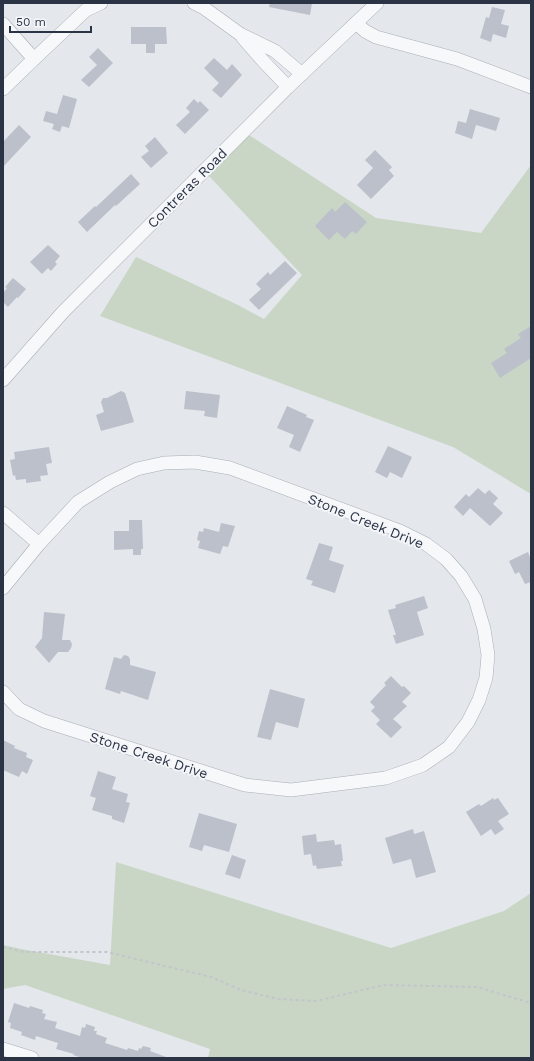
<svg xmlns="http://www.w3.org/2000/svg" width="534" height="1061" font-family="'Work Sans',sans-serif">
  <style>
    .green { fill: #c9d6c5 }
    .building { fill: #bbc0ca }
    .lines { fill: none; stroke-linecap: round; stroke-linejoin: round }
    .minor-casing { stroke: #a9aeb7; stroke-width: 14 }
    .path { stroke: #c2c5cb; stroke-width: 2; stroke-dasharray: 3 3; stroke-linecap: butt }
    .minor { stroke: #f7f8fa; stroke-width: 13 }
    .labels { text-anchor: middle; stroke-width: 4; stroke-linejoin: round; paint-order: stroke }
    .street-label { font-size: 14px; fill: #2b3445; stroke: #f4f6f9 }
  </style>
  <rect width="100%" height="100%" fill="#e4e7ec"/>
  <g class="green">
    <path d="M249 135 376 218 481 233 531 165V494L453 447 100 316 136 257 238 305 264 319 302 275 209 176Z"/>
    <path d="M116 862 391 948 504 911 531 893V1058H208L210 1049 25 985 3 989V945L21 949 110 965Z"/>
  </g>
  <g class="building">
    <path d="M270 3H312L310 15 269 7Z"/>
    <path d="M492 7 505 10 501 24 509 26 506 38 493 34 491 42 480 38 486 17 489 18Z"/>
    <path d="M131 27H166L167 44H155V53H146V44H131Z"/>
    <path d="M98 48 113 63 89 87 81 80 97 65 89 57Z"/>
    <path d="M214 58 227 70 232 64 242 75 221 98 212 90 219 83 204 68Z"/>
    <path d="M63 95 77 99 69 128 62 126 60 132 52 129 54 124 43 121 46 111 57 114Z"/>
    <path d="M194 99 198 103 200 101 209 110 185 134 176 125 190 112 186 108Z"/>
    <path d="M470 109 500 118 496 131 476 125 472 139 455 133 458 121 466 123Z"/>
    <path d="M19 125 31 137 3 167V142Z"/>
    <path d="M155 137 168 153 151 168 141 157 149 151 145 146Z"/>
    <path d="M375 150 392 167 389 170 394 176 371 199 357 185 373 168 365 160Z"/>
    <path d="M131 174 140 184 116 206 115 205 87 232 78 222 95 206 96 207Z"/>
    <path d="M345 202 367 222 356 234 352 231 345 239 337 232 329 240 315 226 332 208 335 212Z"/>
    <path d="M48 245 60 256 55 262 57 264 51 271 48 268 42 274 30 262Z"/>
    <path d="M285 261 297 273 259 310 249 300 261 289 256 284 268 272 270 275Z"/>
    <path d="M13 278 26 289 18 298 17 297 8 307 3 302V293L7 288 5 287Z"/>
    <path d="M531 326V358L500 378 491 363 507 353 504 349 521 338 518 334Z"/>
    <path d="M121 391 125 393 134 422 101 431 96 415 104 412 101 402 103 398H107Z"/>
    <path d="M186 391 220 395 217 418 204 416 205 411 184 409Z"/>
    <path d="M287 406 307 415 306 417 314 420 300 452 289 447 294 435 277 428Z"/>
    <path d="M388 446 412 457 402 478 390 472 387 478 375 472Z"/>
    <path d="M49 447 52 463 46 464 48 475 40 476 41 481 26 483V479L16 480 15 475 13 476 10 460 15 459 14 452Z"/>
    <path d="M478 488 485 494 489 490 498 498 493 504 503 513 490 526 470 508 463 516 454 507 466 494 469 497Z"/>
    <path d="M129 520H142L143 549H141V555H133V549L114 550V531H129Z"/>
    <path d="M221 523 235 526 228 547 223 546 220 554 198 548 200 541 197 540 199 531 203 532 204 528 219 532Z"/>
    <path d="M319 543 333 547 329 560 344 565 335 593 311 585 313 581 306 579Z"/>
    <path d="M528 552 531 560V582L525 584 519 572 515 574 509 561Z"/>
    <path d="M424 596 428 608 417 612 424 635 396 644 393 635H396L388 610 396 608 395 605Z"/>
    <path d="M44 612 65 614 62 640H70L72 644 71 648 68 652H58L49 663 35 647 42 638Z"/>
    <path d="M124 655 128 656 130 659V665L156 672 148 700 121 691 120 694 105 689 114 657 121 659Z"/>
    <path d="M391 676 402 687 404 686 411 693 402 702 407 706 393 719 402 727 391 738 376 724 380 720 371 711 375 707 370 702 386 685 384 683Z"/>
    <path d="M270 689 305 699 298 728 276 722 271 740 257 737Z"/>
    <path d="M3 740 15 746 14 748 27 753 26 757 33 760 27 774 22 771 19 777 3 770Z"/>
    <path d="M98 771 116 777 112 789 128 794 126 802 130 803 124 823 112 819V816L92 810 96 798 90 796Z"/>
    <path d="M493 798 494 800 498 798 509 814 498 821 504 829 495 835 491 829 481 836 466 812 479 804 481 806Z"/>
    <path d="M199 813 237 824 229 852 204 845 202 851 189 847Z"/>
    <path d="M413 829 414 834 424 831 436 872 416 878 411 859 393 864 385 838Z"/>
    <path d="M316 834 317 842 334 840 335 845 341 844 343 861H341L342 866 317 869 316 865 313 866 311 854 304 855 302 836Z"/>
    <path d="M232 855 246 860 240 879 225 874Z"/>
    <path d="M14 1003 29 1008 30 1006 43 1010 42 1013 46 1014 44 1019 57 1022 55 1028 80 1036 82 1027 85 1028 86 1024 95 1027 94 1031H97L96 1034 107 1038 105 1043 127 1050 128 1048 138 1051 139 1048 141 1049 143 1046 151 1048 150 1051 166 1057V1058H83L73 1055 74 1054 56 1049 58 1043 36 1036 35 1040 21 1035 22 1032 10 1028 11 1023 8 1022Z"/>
  </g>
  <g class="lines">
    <defs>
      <g id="minor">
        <path d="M194 3 204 8 240 34 275 51 302 74"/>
        <path d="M356 23 365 31 376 37 457 59 531 87"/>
        <path d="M3 24 34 59"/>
        <path d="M243 38 264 62 288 87"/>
        <path d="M3 89 34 59 86 10 101 3"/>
        <path d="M3 380 63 312 288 87 377 3"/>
        <path d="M3 513 39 544"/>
        <path d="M3 588 39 544 78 502 110 482 137 469 164 463 195 462 230 468 400 531 426 544 446 559 461 576 475 599 484 629 488 655 486 678 479 700 468 722 449 747 423 765 386 778 291 790 245 785 44 721 19 709 3 692"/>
        <path d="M3 1049 32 1058"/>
      </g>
    </defs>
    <use href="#minor" class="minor-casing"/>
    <path class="path" d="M3 947 24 952H107L211 977 241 990 278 999 316 1001 384 985 477 987 531 1003"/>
    <use href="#minor" class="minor"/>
  </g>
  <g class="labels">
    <g class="street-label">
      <text transform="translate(187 188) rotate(-45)" y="5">Contreras Road</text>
      <text transform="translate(366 521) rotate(22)" y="5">Stone Creek Drive</text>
      <text transform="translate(149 755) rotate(18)" y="5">Stone Creek Drive</text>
    </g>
  </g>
  <rect width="534" height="1061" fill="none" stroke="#2b3445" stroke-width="8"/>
  <path d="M10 26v6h81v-6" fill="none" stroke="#2b3445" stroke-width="2"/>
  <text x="16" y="26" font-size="12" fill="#2b3445" stroke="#f4f6f9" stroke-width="3" paint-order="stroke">50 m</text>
</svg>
